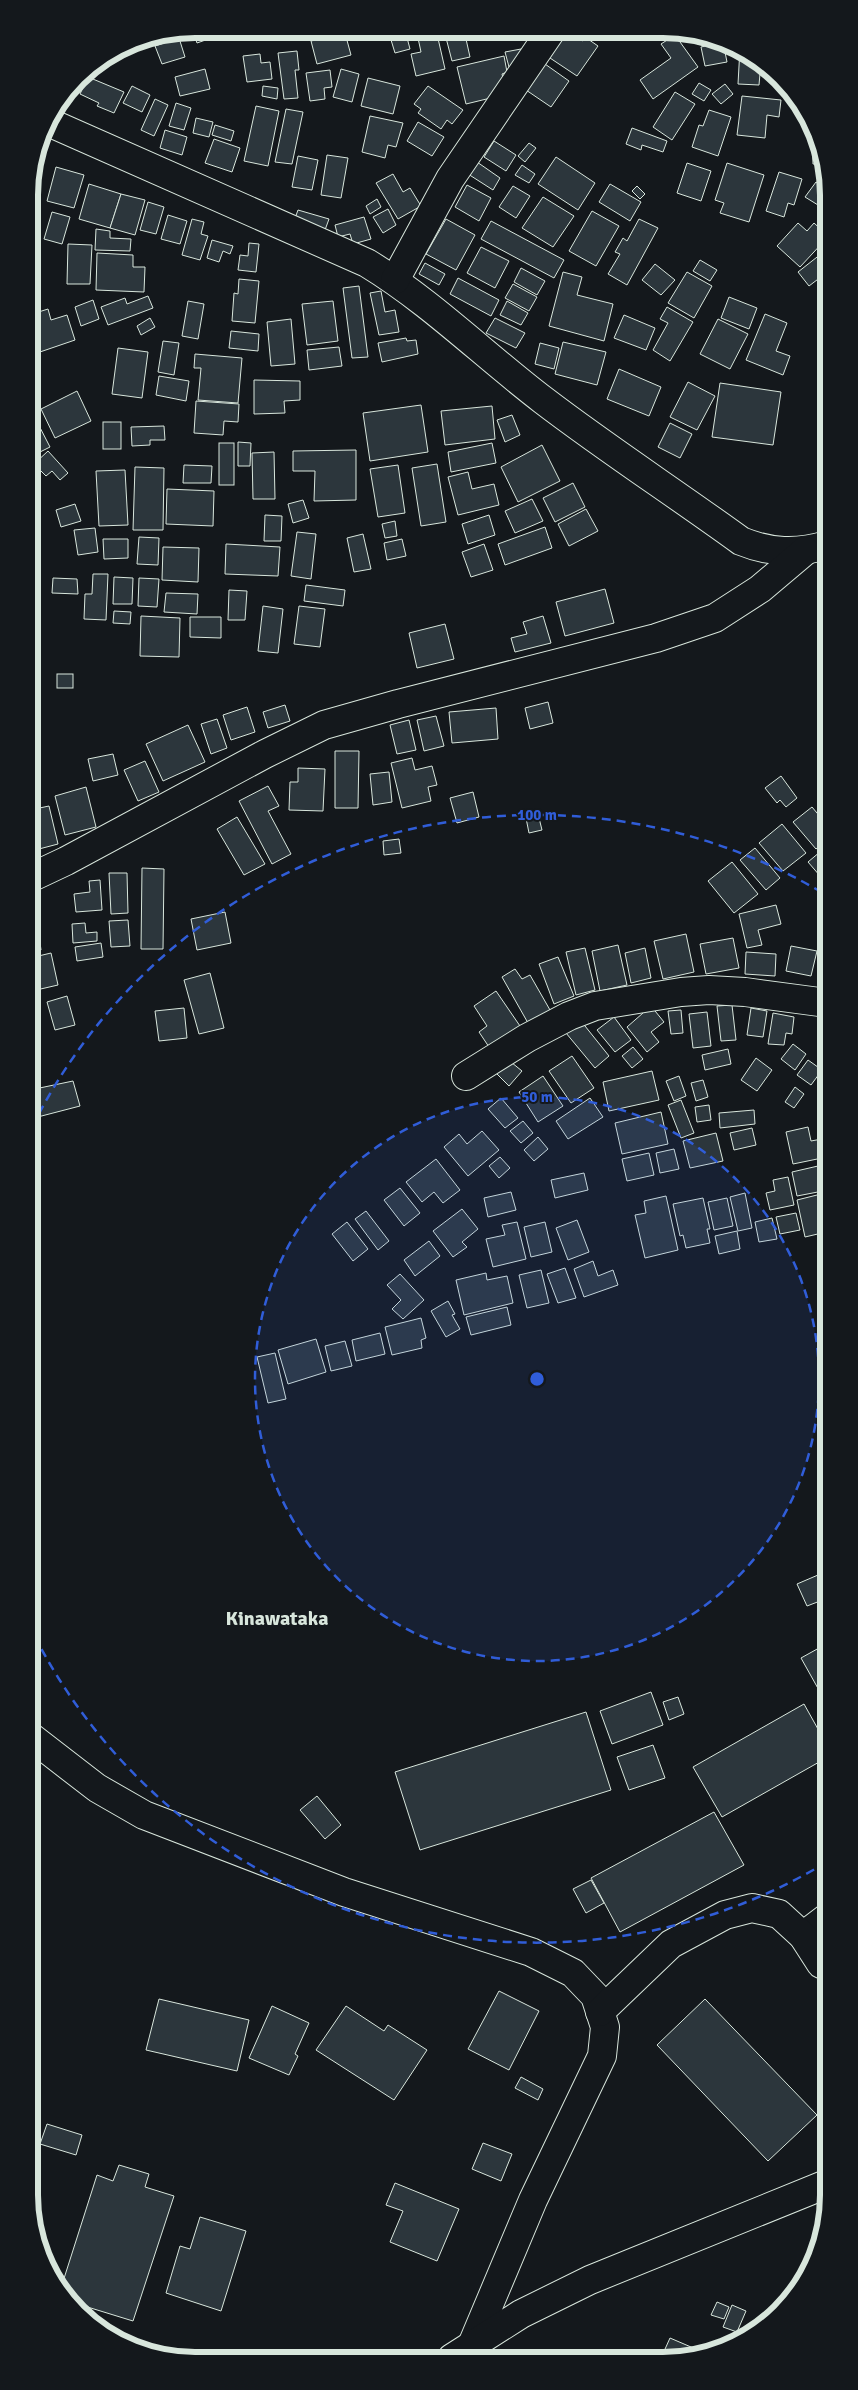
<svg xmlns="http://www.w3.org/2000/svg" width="858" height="2390" font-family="Signika,sans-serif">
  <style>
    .building { fill: #2c363c; stroke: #d8e6dc }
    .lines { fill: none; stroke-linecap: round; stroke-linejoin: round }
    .street-casing { stroke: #d8e6dc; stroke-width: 30 }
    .street { stroke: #14181c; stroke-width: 28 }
    .ring { fill: none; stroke: #305dd8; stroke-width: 2.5; stroke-dasharray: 9 6 }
    .labels { text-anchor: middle; stroke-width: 4; stroke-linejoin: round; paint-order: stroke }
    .district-label { font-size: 20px; font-weight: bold; fill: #d8e6dc; stroke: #14181c }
    .rim { fill: none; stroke: #d8e6dc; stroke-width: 6 }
    .centre { fill: #305dd8; stroke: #14181c; stroke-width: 2.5 }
    .ring-label { font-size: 15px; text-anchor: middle; font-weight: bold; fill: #305dd8; stroke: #14181c; stroke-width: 4; stroke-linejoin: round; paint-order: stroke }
  </style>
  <rect width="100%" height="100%" fill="#14181c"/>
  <g class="building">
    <path d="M200 29H211L214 37 197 43 193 32Z"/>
    <path d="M388 30H405L410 49 395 53Z"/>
    <path d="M444 30H464L470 57 452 61Z"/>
    <path d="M565 31H568L583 41 585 37 598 46 577 76 547 56Z"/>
    <path d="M601 31H616L607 39Z"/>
    <path d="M694 32H696L716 40 697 44Z"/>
    <path d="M345 33 351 55 317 64 311 41Z"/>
    <path d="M437 34 445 69 416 76 411 54 421 52 418 38Z"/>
    <path d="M675 35 698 67 653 99 640 80 671 58 661 44Z"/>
    <path d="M179 38 185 57 162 64 155 46Z"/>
    <path d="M723 42 727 62 705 66 701 47Z"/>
    <path d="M740 48 761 62 759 85 738 84Z"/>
    <path d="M521 49 525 62 509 67 505 52Z"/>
    <path d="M297 51 299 70H295L298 98 284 99 278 53Z"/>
    <path d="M260 54 261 63 270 62 272 79 247 82 243 56Z"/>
    <path d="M504 56 507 72 502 74 507 94 466 104 457 67Z"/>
    <path d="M545 64 569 81 551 107 526 90Z"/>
    <path d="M205 69 210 89 180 96 175 77Z"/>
    <path d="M341 69 359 74 352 102 333 97Z"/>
    <path d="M330 70 332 87 324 88 325 99 310 101 306 73Z"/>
    <path d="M88 77 124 92 114 113 97 106 99 103 80 94Z"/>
    <path d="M368 78 400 86 393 114 361 106Z"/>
    <path d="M699 83 711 90 704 101 692 94Z"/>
    <path d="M725 84 733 94 721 104 712 94Z"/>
    <path d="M132 86 150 95 142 112 123 103Z"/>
    <path d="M263 86 278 88 277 99 262 96Z"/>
    <path d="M428 86 463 110 452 124 447 120 441 129 418 113 421 109 414 104Z"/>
    <path d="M675 92 695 104 672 140 653 127Z"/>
    <path d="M742 96 781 100 779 117 767 115 765 138 737 135Z"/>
    <path d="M155 99 168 105 154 136 141 130Z"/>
    <path d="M176 103 191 108 184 130 169 126Z"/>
    <path d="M256 106 279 111 268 166 244 161Z"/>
    <path d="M286 109 303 112 292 164 275 162Z"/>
    <path d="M709 110 731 117 718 156 692 147 699 125 703 126Z"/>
    <path d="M370 116 403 123 396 147 388 145 385 158 362 152Z"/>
    <path d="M196 118 213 122 209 137 193 133Z"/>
    <path d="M418 122 444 137 432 156 407 141Z"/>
    <path d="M215 125 234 131 231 141 212 135Z"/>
    <path d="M632 128 667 141 663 152 642 145 641 150 626 144Z"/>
    <path d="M165 130 187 137 182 155 160 148Z"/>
    <path d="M812 137H818L826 164H813Z"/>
    <path d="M214 139 240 148 232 172 205 163Z"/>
    <path d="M494 141 516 155 506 171 484 157Z"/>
    <path d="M529 143 536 148 525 162 518 156Z"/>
    <path d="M327 155 348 158 341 198 321 195Z"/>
    <path d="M298 156 318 160 312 190 292 187Z"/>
    <path d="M556 157 595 183 578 210 538 184Z"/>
    <path d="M477 162 500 178 493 190 468 174Z"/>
    <path d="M687 163 711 171 701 201 677 193Z"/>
    <path d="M727 163 764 175 749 222 720 213 724 203 715 200Z"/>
    <path d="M522 165 535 174 529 183 515 175Z"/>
    <path d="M56 167 84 175 74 208 47 201Z"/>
    <path d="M779 172 802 179 794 205 788 203 784 217 766 211Z"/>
    <path d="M393 174 403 192 410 188 421 206 398 219 376 183Z"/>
    <path d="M30 178H35V233H29Z"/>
    <path d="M816 182 826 189V194L818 205 805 197Z"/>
    <path d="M89 184 121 194 110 228 79 219Z"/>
    <path d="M610 184 641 202 630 221 599 202Z"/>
    <path d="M467 185 491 198 479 221 455 207Z"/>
    <path d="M513 186 530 196 516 218 499 207Z"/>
    <path d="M637 186 645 194 640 199 632 191Z"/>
    <path d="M121 194 145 200 135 235 110 228Z"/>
    <path d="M543 197 574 216 553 247 522 228Z"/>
    <path d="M377 199 381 207 370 214 366 206Z"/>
    <path d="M148 202 164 207 156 234 140 230Z"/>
    <path d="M388 209 396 225 383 233 373 217Z"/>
    <path d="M298 210 329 219 325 230 294 221Z"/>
    <path d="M592 211 619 226 596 266 569 251Z"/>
    <path d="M52 212 70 217 62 244 44 239Z"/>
    <path d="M168 215 187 221 180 244 161 239Z"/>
    <path d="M364 217 371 239 353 244 350 234 338 237 335 225Z"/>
    <path d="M192 219 204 222 201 234 208 236 200 260 182 255Z"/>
    <path d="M446 219 475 235 456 270 426 254Z"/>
    <path d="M639 219 658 228 627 285 608 274 620 254 615 252 623 238 627 241Z"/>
    <path d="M491 221 564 260 554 278 481 239Z"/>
    <path d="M798 223 807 231 814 223 826 234V239L800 267 777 246Z"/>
    <path d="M96 229 110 231V238L131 239 130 251 95 250Z"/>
    <path d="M212 240 233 246 230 254 223 251 219 262 207 258Z"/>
    <path d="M249 243 259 244 256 272 238 270 240 255 248 256Z"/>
    <path d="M29 244H32L33 273 29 274Z"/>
    <path d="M68 244 92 245 90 284H67Z"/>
    <path d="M481 247 509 261 495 288 467 273Z"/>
    <path d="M826 250V273L809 286 798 272Z"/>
    <path d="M97 253 133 255V267H145L144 292 96 290Z"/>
    <path d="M700 260 717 270 710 281 693 271Z"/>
    <path d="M425 263 445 274 439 285 419 274Z"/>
    <path d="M655 264 675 280 661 295 642 280Z"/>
    <path d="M521 268 545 281 537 295 514 282Z"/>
    <path d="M563 272 582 277 577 295 613 304 604 341 549 326Z"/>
    <path d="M687 272 712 286 694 318 668 303Z"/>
    <path d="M458 278 499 300 491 316 450 294Z"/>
    <path d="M239 279 259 281 255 323 232 321 234 293 238 294Z"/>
    <path d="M513 284 537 297 529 311 505 298Z"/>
    <path d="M359 286 368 357 352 358 343 288Z"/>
    <path d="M381 291 385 312 395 310 399 332 379 335 370 293Z"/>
    <path d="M148 296 153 308 108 325 101 307 125 298 127 304Z"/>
    <path d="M729 297 757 308 749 329 721 318Z"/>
    <path d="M93 300 99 319 81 326 75 307Z"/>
    <path d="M188 301 204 304 198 339 182 336Z"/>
    <path d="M333 301 338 341 307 345 302 304Z"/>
    <path d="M507 301 528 313 521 325 500 315Z"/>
    <path d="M667 307 693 322 670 361 653 350 668 323 660 319Z"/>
    <path d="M48 309 51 320 67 315 75 340 37 353 29 329V315Z"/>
    <path d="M765 314 787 323 776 351 790 356 783 375 746 360Z"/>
    <path d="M624 315 655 328 646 350 614 338Z"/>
    <path d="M150 318 155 327 141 335 137 326Z"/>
    <path d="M495 318 525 333 516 348 486 333Z"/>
    <path d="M291 319 295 364 271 366 267 322Z"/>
    <path d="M718 319 748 334 730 369 700 354Z"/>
    <path d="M231 331 259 334 258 351 229 348Z"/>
    <path d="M406 338 407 341 416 340 418 354 382 362 378 343Z"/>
    <path d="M163 341 179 343 174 375 158 372Z"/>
    <path d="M563 342 606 352 597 385 555 374Z"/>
    <path d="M540 343 559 348 554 369 535 364Z"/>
    <path d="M339 347 342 366 309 370 307 350Z"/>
    <path d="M29 348 36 368 29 370Z"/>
    <path d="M118 348 148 352 142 398 112 394Z"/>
    <path d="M195 354 242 358 238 403 198 400 201 368H194Z"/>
    <path d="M619 369 661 387 649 416 607 399Z"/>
    <path d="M159 376 189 381 186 401 156 395Z"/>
    <path d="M254 380 300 381V400L284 401 285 413 254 414Z"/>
    <path d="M688 382 715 396 697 430 670 417Z"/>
    <path d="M720 383 781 392 773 445 712 437Z"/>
    <path d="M77 391 91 421 55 438 41 409Z"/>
    <path d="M196 401 239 404 238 422 224 421 223 435 194 433Z"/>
    <path d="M421 405 428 452 370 461 363 413Z"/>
    <path d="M492 406 495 439 445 445 441 411Z"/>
    <path d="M32 412 50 447 32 456 30 451 29 414Z"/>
    <path d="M512 415 520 435 505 442 497 420Z"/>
    <rect x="103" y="422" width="18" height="27"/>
    <path d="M670 423 692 434 680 458 658 447Z"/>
    <path d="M164 426 165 440H150V445L132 446 131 427Z"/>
    <path d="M238 442 251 443 250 466H238Z"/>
    <rect x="219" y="443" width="15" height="42"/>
    <path d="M492 443 496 463 451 472 448 452Z"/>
    <path d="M542 445 560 481 518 502 501 467Z"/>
    <path d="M356 450V500L314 501 315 471H293V451Z"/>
    <path d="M48 451 68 473 60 480 52 471 46 476 34 464Z"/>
    <path d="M274 452 275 499H253L252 453Z"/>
    <path d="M437 464 446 522 421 526 412 468Z"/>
    <path d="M184 465 212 466 211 483H183Z"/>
    <path d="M398 465 405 513 378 517 370 469Z"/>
    <path d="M135 467 164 468 163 530H133Z"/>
    <path d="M125 470 128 525 99 526 96 471Z"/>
    <path d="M468 472 472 489 494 484 499 505 458 515 448 477Z"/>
    <path d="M573 483 585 507 555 522 543 498Z"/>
    <path d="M167 489 214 491 213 526 166 524Z"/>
    <path d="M532 499 543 521 515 533 505 511Z"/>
    <path d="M303 500 309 518 293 523 288 504Z"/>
    <path d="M75 504 81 521 61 527 56 510Z"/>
    <path d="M586 509 598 531 569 546 558 524Z"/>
    <path d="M265 515 282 516 281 541H264Z"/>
    <path d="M489 515 495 535 468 544 462 524Z"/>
    <path d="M395 521 397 536 385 538 382 524Z"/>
    <path d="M545 527 552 548 505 565 498 544Z"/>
    <path d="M95 528 98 552 78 555 74 530Z"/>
    <path d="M297 532 316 534 311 579 291 576Z"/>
    <path d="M363 534 371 569 354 572 347 538Z"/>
    <path d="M139 537 159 538 158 565 137 564Z"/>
    <path d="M103 539H128V558L104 559Z"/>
    <path d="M402 539 406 556 387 560 384 543Z"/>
    <path d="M226 544 280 547 278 576 225 574Z"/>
    <path d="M484 544 493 570 471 577 462 552Z"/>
    <path d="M163 547 199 548 198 582 162 580Z"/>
    <path d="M93 574H108L106 620 84 619 85 594H92Z"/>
    <path d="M114 577 133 578 132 604H113Z"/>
    <path d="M53 578 77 579 78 594 52 593Z"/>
    <path d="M139 578 159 579 157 607 138 606Z"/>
    <path d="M306 585 345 590 343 606 304 601Z"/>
    <path d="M605 589 614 623 565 636 556 602Z"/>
    <path d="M229 590 247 591 245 620H228Z"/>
    <path d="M166 593 198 594 197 614 164 612Z"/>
    <path d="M263 606 283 609 278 653 258 651Z"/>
    <path d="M299 606 325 609 320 647 294 644Z"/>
    <path d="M114 611 131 612 130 624 113 623Z"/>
    <path d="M141 616 180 618 179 657 140 656Z"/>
    <path d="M543 616 551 643 515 652 511 638 527 634 523 622Z"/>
    <path d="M190 617H221V638L190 637Z"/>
    <path d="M445 624 454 659 417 668 409 633Z"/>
    <rect x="57" y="674" width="16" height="14"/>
    <path d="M548 702 553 723 530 729 525 708Z"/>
    <path d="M285 705 290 721 268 728 263 712Z"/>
    <path d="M247 707 255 732 231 740 223 715Z"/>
    <path d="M496 708 498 739 452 743 449 712Z"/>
    <path d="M436 716 444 746 424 751 417 720Z"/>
    <path d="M217 719 227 748 211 754 201 724Z"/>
    <path d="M409 720 416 750 397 754 390 725Z"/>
    <path d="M188 725 205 762 163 781 146 744Z"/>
    <path d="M827 746V765L821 748Z"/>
    <path d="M335 751H359L358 808H335Z"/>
    <path d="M113 754 118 775 93 781 88 759Z"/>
    <path d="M30 756H32L34 791 30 792Z"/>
    <path d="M412 758 415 770 432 766 437 785 428 787 431 801 402 808 391 763Z"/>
    <path d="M145 761 159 792 138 801 124 770Z"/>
    <path d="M298 768 325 769 323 811 289 810 290 782H298Z"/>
    <path d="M389 772 392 802 373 805 370 774Z"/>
    <path d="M781 776 797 798 786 807 780 800 777 803 765 788Z"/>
    <path d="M268 786 279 806 268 811 291 854 272 864 239 801Z"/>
    <path d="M86 787 96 827 65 835 55 796Z"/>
    <path d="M473 792 479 817 457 823 450 798Z"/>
    <path d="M827 804V817L821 810Z"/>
    <path d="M49 806 58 844 39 849 30 810Z"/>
    <path d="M812 807 827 825V840L816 849 793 822Z"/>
    <path d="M537 810 542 830 529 833 525 813Z"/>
    <path d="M237 817 265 864 244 875 217 829Z"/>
    <path d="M782 824 806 853 783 871 759 843Z"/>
    <path d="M399 839 401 853 384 855 383 841Z"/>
    <path d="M827 846V884L808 862Z"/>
    <path d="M755 848 780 878 766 890 740 860Z"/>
    <path d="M732 862 758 894 734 913 708 881Z"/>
    <path d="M142 868 164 869 163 949H141Z"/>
    <path d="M109 873H127L128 913 111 914Z"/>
    <path d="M100 880 102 910 76 912 74 894 90 892 89 881Z"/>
    <path d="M776 905 781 924 758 930 762 945 747 948 739 914Z"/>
    <path d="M225 912 231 943 197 950 191 919Z"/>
    <path d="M128 920 130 946 111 947 109 921Z"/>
    <path d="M37 921 41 950 30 952V922Z"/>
    <path d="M85 923 86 933 97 932V941L73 943 72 924Z"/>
    <path d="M827 923V944H823Z"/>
    <path d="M686 934 694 972 663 979 654 941Z"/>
    <path d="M733 938 739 968 706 974 700 944Z"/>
    <path d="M101 943 103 957 77 961 75 947Z"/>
    <path d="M618 945 627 985 600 991 592 951Z"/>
    <path d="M791 946 817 951 811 976 786 971Z"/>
    <path d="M585 948 595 990 576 995 566 952Z"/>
    <path d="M645 948 651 978 631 983 625 953Z"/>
    <path d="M746 952 776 954 775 976 745 974Z"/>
    <path d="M51 953 58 985 32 991 30 958Z"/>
    <path d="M823 956H827V976L819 974Z"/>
    <path d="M558 957 574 996 554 1004 539 964Z"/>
    <path d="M515 969 522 979 530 975 550 1010 528 1023 502 977Z"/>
    <path d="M210 973 224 1028 199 1034 184 980Z"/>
    <path d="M496 991 520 1026 489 1047 479 1032 487 1026 474 1006Z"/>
    <path d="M67 996 75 1025 55 1030 47 1002Z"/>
    <path d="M732 1005 736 1040 721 1041 717 1006Z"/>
    <path d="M651 1006 664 1022 651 1032 659 1042 647 1052 627 1027Z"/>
    <path d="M184 1008 187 1038 159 1041 155 1011Z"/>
    <path d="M751 1008 767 1011 763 1037 747 1035Z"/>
    <path d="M681 1010 683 1033 671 1034 668 1011Z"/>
    <path d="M707 1012 711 1046 693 1048 689 1014Z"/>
    <path d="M773 1013 794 1017 792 1034 786 1033 784 1045 768 1044Z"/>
    <path d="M614 1017 631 1040 615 1052 597 1030Z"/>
    <path d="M581 1021 609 1056 595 1068 566 1033Z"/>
    <path d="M793 1044 806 1054 795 1070 781 1059Z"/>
    <path d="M633 1047 643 1059 632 1068 622 1056Z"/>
    <path d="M728 1049 731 1064 705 1070 702 1055Z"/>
    <path d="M572 1056 594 1088 571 1103 549 1071Z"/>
    <path d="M506 1058 522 1071 509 1086 494 1071Z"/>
    <path d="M756 1058 772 1070 757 1091 741 1080Z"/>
    <path d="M808 1060 822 1070 811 1085 797 1075Z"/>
    <path d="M652 1071 659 1100 609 1111 603 1082Z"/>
    <path d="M543 1076 563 1106 538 1122 519 1092Z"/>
    <path d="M679 1076 686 1096 674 1101 666 1081Z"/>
    <path d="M703 1080 708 1097 696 1101 691 1083Z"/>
    <path d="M73 1081 80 1106 30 1119V1090Z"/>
    <path d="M795 1087 804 1094 794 1108 785 1102Z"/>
    <path d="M501 1098 518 1118 505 1128 488 1109Z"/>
    <path d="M590 1098 603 1117 568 1139 556 1121Z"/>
    <path d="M681 1100 694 1133 681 1138 668 1105Z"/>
    <path d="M709 1105 711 1120 697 1122 695 1107Z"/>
    <path d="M754 1110 755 1124 720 1128 719 1113Z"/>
    <path d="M661 1112 668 1144 622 1154 615 1123Z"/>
    <path d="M523 1121 533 1133 521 1143 510 1131Z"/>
    <path d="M808 1127 811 1141 827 1138V1157L793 1164 786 1132Z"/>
    <path d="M752 1128 756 1145 734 1150 730 1133Z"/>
    <path d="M482 1131 499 1150 468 1176 444 1147 459 1134 467 1144Z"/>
    <path d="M716 1133 723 1161 690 1168 683 1141Z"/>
    <path d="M538 1137 548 1149 534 1161 524 1150Z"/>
    <path d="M674 1149 679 1169 660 1173 656 1153Z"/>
    <path d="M649 1153 654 1175 627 1181 622 1159Z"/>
    <path d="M500 1157 510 1168 499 1178 489 1166Z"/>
    <path d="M436 1159 460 1190 443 1203 434 1192 422 1202 406 1182Z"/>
    <path d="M818 1166 823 1191 797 1196 792 1172Z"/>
    <path d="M584 1173 588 1190 555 1198 551 1180Z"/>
    <path d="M788 1177 794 1205 770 1210 766 1193 775 1191 773 1180Z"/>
    <path d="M400 1188 420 1213 404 1226 384 1200Z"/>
    <path d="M511 1192 516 1210 488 1217 484 1198Z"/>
    <path d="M745 1193 752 1228 738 1231 730 1197Z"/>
    <path d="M821 1194 824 1210 818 1211 822 1233 805 1237 797 1200Z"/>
    <path d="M666 1196 678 1250 645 1258 635 1215 646 1213 644 1201Z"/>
    <path d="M703 1198 710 1229H707L710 1243 686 1248 683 1235 680 1236 673 1204Z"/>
    <path d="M727 1198 733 1226 714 1230 708 1202Z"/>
    <path d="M462 1209 478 1229 462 1242 467 1247 453 1257 433 1231Z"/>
    <path d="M366 1211 389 1241 378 1250 355 1219Z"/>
    <path d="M796 1213 800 1230 780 1234 776 1217Z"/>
    <path d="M772 1218 777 1239 759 1242 755 1222Z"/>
    <path d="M577 1220 589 1252 568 1260 556 1228Z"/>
    <path d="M347 1222 368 1249 353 1261 332 1234Z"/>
    <path d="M517 1222 526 1259 493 1267 486 1239 505 1235 502 1225Z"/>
    <path d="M545 1222 552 1252 531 1257 524 1227Z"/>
    <path d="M737 1231 740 1249 719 1254 715 1236Z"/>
    <path d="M429 1241 440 1256 415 1276 404 1260Z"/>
    <path d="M593 1261 598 1276 613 1270 618 1285 584 1297 574 1269Z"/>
    <path d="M565 1268 576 1298 558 1303 547 1274Z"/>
    <path d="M541 1270 549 1303 527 1308 519 1275Z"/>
    <path d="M486 1273 487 1280 507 1276 513 1303 464 1315 456 1280Z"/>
    <path d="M400 1274 424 1300 403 1319 392 1309 401 1300 387 1285Z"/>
    <path d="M448 1301 455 1314 452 1315 460 1329 446 1337 431 1311Z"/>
    <path d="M507 1307 511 1325 471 1335 466 1317Z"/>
    <path d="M421 1318 426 1338 421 1340 422 1348 392 1355 385 1327Z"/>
    <path d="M380 1333 385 1354 356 1361 352 1340Z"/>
    <path d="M316 1339 326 1372 288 1384 278 1350Z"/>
    <path d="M345 1341 352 1366 331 1371 325 1346Z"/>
    <path d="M275 1353 286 1399 268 1403 257 1357Z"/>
    <path d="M825 1572 828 1580V1598L807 1606 797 1584Z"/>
    <path d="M828 1643V1688L820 1692 801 1658Z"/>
    <path d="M651 1692 663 1725 612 1744 600 1711Z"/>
    <path d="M678 1697 684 1714 669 1720 663 1702Z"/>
    <path d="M804 1704 828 1747V1757L722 1817 693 1767Z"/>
    <path d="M586 1712 611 1790 420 1850 395 1772Z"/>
    <path d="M653 1745 665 1778 629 1790 617 1757Z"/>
    <path d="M317 1796 341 1825 325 1839 300 1810Z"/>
    <path d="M714 1812 744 1865 620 1932 591 1878Z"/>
    <path d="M591 1880 604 1903 586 1913 573 1889Z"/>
    <path d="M499 1991 539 2011 509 2070 468 2049Z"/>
    <path d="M159 1999 249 2020 237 2071 146 2050Z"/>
    <path d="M705 1999 817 2115 768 2161 657 2045Z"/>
    <path d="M272 2006 309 2023 295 2054 298 2056 289 2075 249 2058Z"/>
    <path d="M346 2006 384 2031 388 2025 427 2050 394 2100 316 2050Z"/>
    <path d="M521 2077 543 2089 538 2100 515 2088Z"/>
    <path d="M47 2124 82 2135 76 2155 40 2144Z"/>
    <path d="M483 2143 512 2154 501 2181 472 2169Z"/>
    <path d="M119 2165 149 2174 145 2187 174 2196 133 2321 68 2301 60 2291 97 2175 113 2181Z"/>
    <path d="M395 2183 459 2209 437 2261 390 2242 403 2211 386 2205Z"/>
    <path d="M200 2217 246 2231 221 2311 166 2293 180 2246 190 2249Z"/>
    <path d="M717 2302 729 2307 724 2319 711 2315Z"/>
    <path d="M732 2305 746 2311 737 2332 723 2327Z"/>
    <path d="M670 2338 698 2350 694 2358H661Z"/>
  </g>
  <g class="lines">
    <defs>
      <g id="street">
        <path d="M46 121 367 263C431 302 484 355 543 400 607 449 675 493 741 541 770 553 797 554 827 545"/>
        <path d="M395 280 450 179 551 31"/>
        <path d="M30 878 66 861 265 754 324 725 398 704 656 638 715 618 760 589 805 551"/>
        <path d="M466 1076 527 1038 569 1016 595 1006 681 992 709 990 745 992 827 1003"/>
        <path d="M31 1737 97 1788 144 1815 344 1892 531 1952 573 1973 595 1996 605 2027 602 2056 533 2200 472 2345"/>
        <path d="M803 1936 828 1917"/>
        <path d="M600 2012 671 1944 725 1915 752 1908 779 1914 803 1936 821 1964 829 1967"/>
        <path d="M452 2358 521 2314 590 2280 829 2183"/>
      </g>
    </defs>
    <use href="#street" class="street-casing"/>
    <use href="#street" class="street"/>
  </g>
  <circle cx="537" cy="1379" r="282" fill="#305dd8" fill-opacity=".12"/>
  <g class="ring">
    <circle cx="537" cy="1379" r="282"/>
    <path d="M827 1862A564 564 0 0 1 32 1631M32 1127A564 564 0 0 1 823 893"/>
  </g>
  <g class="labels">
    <g class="district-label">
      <text x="277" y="1625">Kinawataka</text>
    </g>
  </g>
  <path d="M0 0H858V2390H0ZM195 38H663A157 157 0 0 1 820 195V2195A157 157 0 0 1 663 2352H195A157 157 0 0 1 38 2195V195A157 157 0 0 1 195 38Z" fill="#14181c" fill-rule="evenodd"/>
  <path class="rim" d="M195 38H663A157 157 0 0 1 820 195V2195A157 157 0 0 1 663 2352H195A157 157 0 0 1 38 2195V195A157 157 0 0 1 195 38Z"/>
  <circle cx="537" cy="1379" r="8" class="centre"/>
  <g class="ring-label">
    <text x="537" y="820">100 m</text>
    <text x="537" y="1102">50 m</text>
  </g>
</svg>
